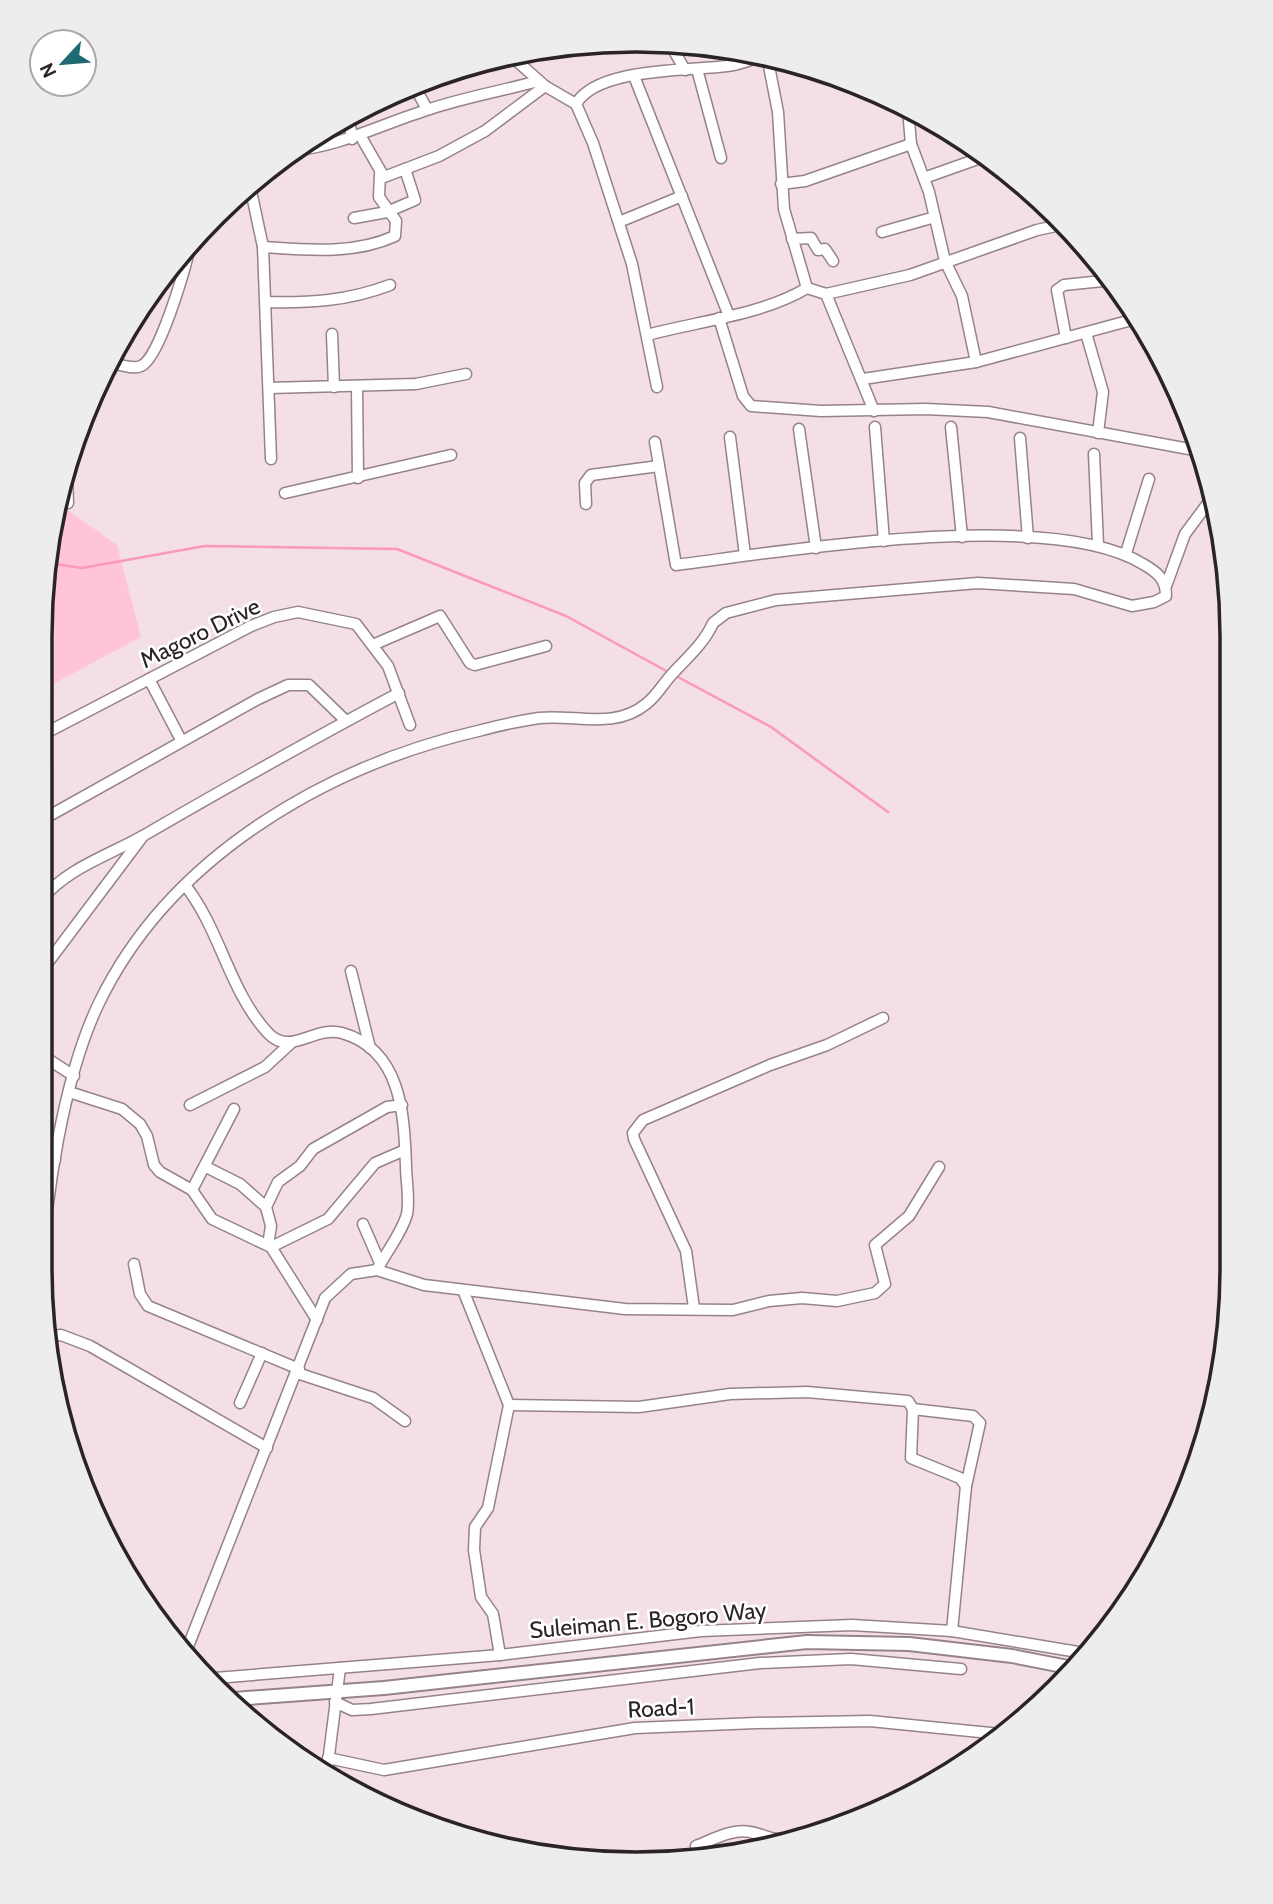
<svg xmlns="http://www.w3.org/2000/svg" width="1273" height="1904" font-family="Cabin,sans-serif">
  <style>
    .green { fill: #ffc5d6 }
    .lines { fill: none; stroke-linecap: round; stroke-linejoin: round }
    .stream { stroke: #fa99b8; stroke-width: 2.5 }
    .minor-casing { stroke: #958388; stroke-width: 13 }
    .major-casing { stroke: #958388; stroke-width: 16 }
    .minor { stroke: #fff; stroke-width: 10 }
    .major { stroke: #fff; stroke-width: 12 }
    .labels { text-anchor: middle; stroke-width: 5; stroke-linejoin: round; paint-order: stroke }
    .street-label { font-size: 23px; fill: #2b2426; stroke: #fff }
    .rim { fill: none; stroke: #2b2426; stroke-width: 3.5 }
  </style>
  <rect width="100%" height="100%" fill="#f4dfe5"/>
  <path class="green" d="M58 503 117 545 141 637 40 691V636L52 521Z"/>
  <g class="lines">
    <g class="stream">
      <path d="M48 563 82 568 205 546 397 549 566 616 670 673"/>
      <path d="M676 676 771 727 888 812"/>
    </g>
    <defs>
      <g id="minor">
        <path d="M670 44 685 70"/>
        <path d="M510 55 545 86 576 104"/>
        <path d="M767 56 778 112 784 209 807 288"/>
        <path d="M519 62 533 50"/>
        <path d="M697 69 721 158"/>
        <path d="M634 76 729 316"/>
        <path d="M413 84 427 109"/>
        <path d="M908 109 911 144 929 192 945 261 962 296 976 362"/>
        <path d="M349 117 352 139"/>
        <path d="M361 137 384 177 439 156 485 131 545 86"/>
        <path d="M292 151C345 145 381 124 430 109 466 97 502 91 538 81"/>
        <path d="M924 178 986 156"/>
        <path d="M781 184 805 181 911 144"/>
        <path d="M250 186 263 247 271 459"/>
        <path d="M354 218 387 212 415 200 405 169"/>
        <path d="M619 222 682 196"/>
        <path d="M882 232 935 217"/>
        <path d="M792 239 811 238 818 250 825 249 833 261"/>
        <path d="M263 247C306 250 354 255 395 236L396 221 379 197 380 174"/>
        <path d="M807 288 826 294 910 275 1037 230 1065 224"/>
        <path d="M826 294 874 411"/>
        <path d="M266 302C310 303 348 301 390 285"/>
        <path d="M719 318 743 396 751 406 821 411 926 409 988 412 1200 451"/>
        <path d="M1086 333 1103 392 1098 433"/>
        <path d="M332 334 334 387"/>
        <path d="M647 335C699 321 762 315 807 288"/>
        <path d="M1066 338 1057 290 1064 285 1112 280"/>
        <path d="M109 362C118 364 133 370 141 366 159 359 184 272 189 251"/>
        <path d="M863 379 976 362 1139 318"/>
        <path d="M357 386 358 478"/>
        <path d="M657 387 632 264 593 143 576 104C597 67 690 71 727 66 740 65 752 59 764 55"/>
        <path d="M269 388 416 384 466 374"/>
        <path d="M1175 392 1179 393"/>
        <path d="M875 427 884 541"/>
        <path d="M951 427 962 537"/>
        <path d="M799 429 816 548"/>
        <path d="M730 437 745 555"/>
        <path d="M1020 438 1028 538"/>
        <path d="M1191 448 1194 430"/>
        <path d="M1094 454 1098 544"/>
        <path d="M67 476 68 503"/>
        <path d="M285 493 451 455"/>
        <path d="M586 504 585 483 591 475 659 466"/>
        <path d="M1126 553 1149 479"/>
        <path d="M1166 586 1185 534 1214 495"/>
        <path d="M375 644 440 616 470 663 475 665 546 646"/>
        <path d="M149 679 181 740"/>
        <path d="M40 736 251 626 274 617 298 612 356 624 388 666 410 725"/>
        <path d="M40 821 258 699 288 685H309L346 721"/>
        <path d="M185 885C221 931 229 991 268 1033 290 1057 315 1025 342 1033 402 1050 404 1115 406 1166 406 1181 410 1199 407 1214 402 1233 386 1252 377 1270"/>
        <path d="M40 901C69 866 111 855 148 833 231 785 314 738 399 693"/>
        <path d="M351 971 370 1048"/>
        <path d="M40 973 143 836"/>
        <path d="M40 1054 74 1076"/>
        <path d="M69 1092 122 1109 140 1124 147 1136 154 1165 160 1172 192 1190 212 1219 271 1247 317 1320"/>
        <path d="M190 1105 265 1067 291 1043"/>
        <path d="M40 1157 55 1160"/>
        <path d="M206 1167 240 1184 266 1207"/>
        <path d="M192 1190 234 1109"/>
        <path d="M363 1224 380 1263"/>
        <path d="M268 1245 271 1226 266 1207 278 1182 300 1166 313 1149 387 1107 402 1105"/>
        <path d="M271 1247 328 1219 375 1163 405 1150"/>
        <path d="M134 1264 140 1294 148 1306 299 1369"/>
        <path d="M42 1281C44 1201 64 1075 99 1003 170 856 328 765 482 730 500 725 520 721 539 718 574 714 615 730 646 704 657 696 664 682 674 672 687 658 705 642 713 623L726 613 776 600 978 583 1074 589 1132 606 1154 602 1166 596C1166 579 1157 572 1143 564 1051 507 786 551 676 565L655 442"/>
        <path d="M463 1290 509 1405 488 1508 475 1527 474 1550 481 1597 493 1614 500 1655"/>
        <path d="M694 1308 686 1251 634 1139 633 1133 643 1120 770 1065 827 1045 883 1018"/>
        <path d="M52 1336 61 1335 90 1346 267 1448"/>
        <path d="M297 1373 373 1398 405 1421"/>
        <path d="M240 1403 262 1353"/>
        <path d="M509 1405 639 1407 730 1394 807 1392 908 1401 913 1409 911 1458 960 1478 966 1486"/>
        <path d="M913 1409 973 1416 980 1423 966 1486 952 1631"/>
        <path d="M187 1649 325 1298 351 1274 377 1270 424 1285 625 1309 733 1310 769 1301 802 1298 837 1301 875 1293 885 1284 875 1245 909 1216 939 1167"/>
        <path d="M215 1678 500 1655 701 1631 852 1625 952 1631 1084 1653"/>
        <path d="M335 1702 352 1710 371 1709 760 1663 851 1659 961 1669"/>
        <path d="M328 1758 384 1770 635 1728 756 1723 870 1721 1000 1734"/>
        <path d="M327 1771 340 1668"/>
        <path d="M696 1846C712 1840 733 1828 750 1832 767 1835 767 1840 788 1839"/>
      </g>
      <path id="major" d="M234 1699 384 1688 807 1642 909 1644 1012 1656 1073 1668"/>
    </defs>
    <use href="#minor" class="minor-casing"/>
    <use href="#major" class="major-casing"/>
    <use href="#minor" class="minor"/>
    <use href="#major" class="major"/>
  </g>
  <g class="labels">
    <g class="street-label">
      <text transform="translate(200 633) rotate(-26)" y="8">Magoro Drive</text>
      <text transform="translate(648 1620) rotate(-5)" y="8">Suleiman E. Bogoro Way</text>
      <text transform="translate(661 1708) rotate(-3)" y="8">Road-1</text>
    </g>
  </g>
  <path d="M0 0H1273V1904H0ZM636 52H636A584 584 0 0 1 1220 636V1268A584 584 0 0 1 636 1852H636A584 584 0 0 1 52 1268V636A584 584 0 0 1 636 52Z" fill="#eeedee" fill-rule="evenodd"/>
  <path class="rim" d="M636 52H636A584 584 0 0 1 1220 636V1268A584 584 0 0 1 636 1852H636A584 584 0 0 1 52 1268V636A584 584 0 0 1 636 52Z"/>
  <g transform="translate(63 63) rotate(244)"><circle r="33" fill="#ffffff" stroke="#aaa7a8" stroke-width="2"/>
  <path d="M0-5L12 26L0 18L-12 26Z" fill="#1e6a72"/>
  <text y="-10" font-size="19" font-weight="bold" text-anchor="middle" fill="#2b2426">N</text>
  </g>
</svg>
